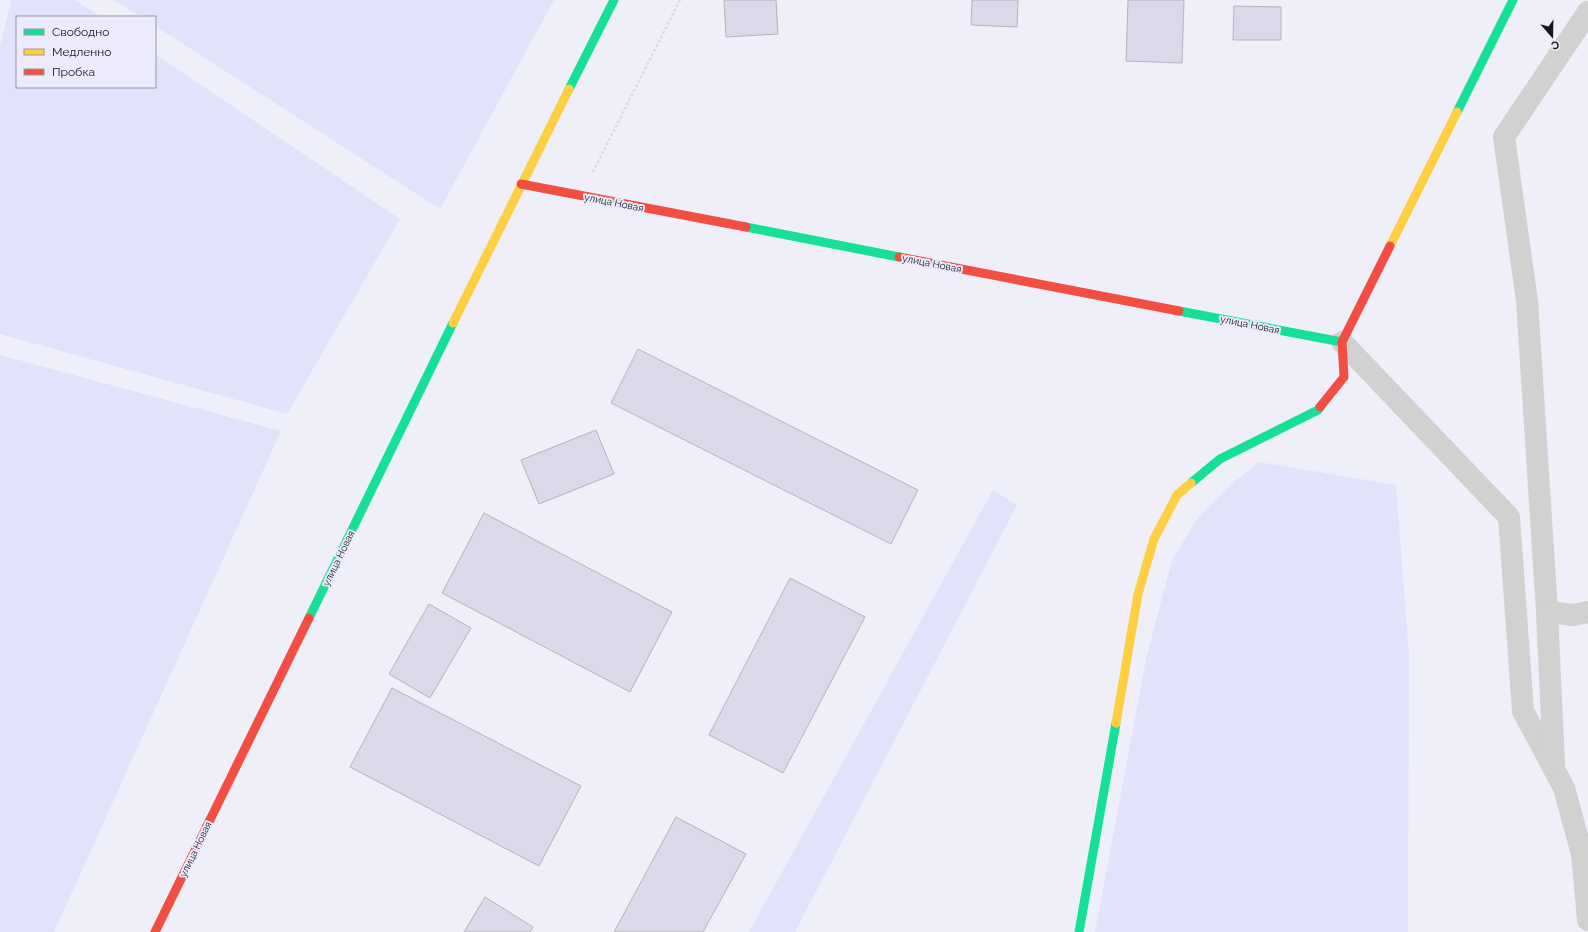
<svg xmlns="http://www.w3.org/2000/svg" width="1588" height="932" font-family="Raleway,sans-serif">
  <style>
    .green { fill: #e2e2fa }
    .building { fill: #d9d9e9; stroke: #b4b4bb }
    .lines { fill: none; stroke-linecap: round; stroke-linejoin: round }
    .path { stroke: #dcdce0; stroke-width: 2.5; stroke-dasharray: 3 2; stroke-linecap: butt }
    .street { stroke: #d1d1d2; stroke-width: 22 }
    .fast { stroke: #16e098; stroke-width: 9 }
    .slow { stroke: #ffcf43; stroke-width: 9 }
    .jam { stroke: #f24e42; stroke-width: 9 }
    .labels { text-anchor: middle; stroke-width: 4; stroke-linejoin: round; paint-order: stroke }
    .street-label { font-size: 10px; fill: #16161c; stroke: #ebebfd }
  </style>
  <rect width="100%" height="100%" fill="#efeff9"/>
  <g class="green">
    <path d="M11 0H75L101 17H17V87H155V54L400 219 287 414 0 334V47Z"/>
    <path d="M114 0H554L440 209 155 26V17H141Z"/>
    <path d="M0 355 281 431 54 932H0Z"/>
    <path d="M1259 462 1396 485 1409 655 1408 932H1095L1146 659 1172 560 1198 518 1235 481Z"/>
    <path d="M993 490 1017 505 795 932H749Z"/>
  </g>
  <g class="building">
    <path d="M724 0H776L778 34 726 37Z"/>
    <path d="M972 0H1018L1017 27 971 25Z"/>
    <path d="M1128 0H1184L1182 63 1126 61Z"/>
    <path d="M1234 6 1281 7V40H1233Z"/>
    <path d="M638 349 918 490 891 544 611 403Z"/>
    <path d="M596 430 614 474 539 504 521 460Z"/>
    <path d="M484 513 672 612 630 692 442 593Z"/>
    <path d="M790 578 865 617 783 773 709 735Z"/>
    <path d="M429 604 471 628 430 698 389 674Z"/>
    <path d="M392 688 581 786 539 866 350 767Z"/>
    <path d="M676 817 746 854 703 932H614Z"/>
    <path d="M485 897 533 927 530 932H464Z"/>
  </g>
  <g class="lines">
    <path class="path" d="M593 172 680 0"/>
    <g class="street">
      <path d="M1342 342 1509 517 1523 711 1564 788 1582 854 1588 920"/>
      <path d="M1547 612 1527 301 1504 137 1588 12"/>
      <path d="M1554 764 1547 612 1574 615 1588 612"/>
    </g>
    <g class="fast">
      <path d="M569 89 614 0"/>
      <path d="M1457 112 1513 0"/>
      <path d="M746 227 899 257"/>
      <path d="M1179 311 1342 342"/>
      <path d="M1191 483 1220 459 1318 410 1320 407"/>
      <path d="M309 618 453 323"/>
      <path d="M1079 932 1116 723"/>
    </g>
    <g class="slow">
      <path d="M1390 246 1457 112"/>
      <path d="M453 323 569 89"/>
      <path d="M1116 723 1138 594 1154 539 1177 495 1191 483"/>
    </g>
    <g class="jam">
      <path d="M521 184 746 227"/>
      <path d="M899 257 1179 311"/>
      <path d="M1320 407 1344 377 1342 342 1390 246"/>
      <path d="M155 932 309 618"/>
    </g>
  </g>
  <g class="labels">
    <g class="street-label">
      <text transform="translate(614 202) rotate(11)" y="4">улица Новая</text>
      <text transform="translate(932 263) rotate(11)" y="4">улица Новая</text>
      <text transform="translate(1250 324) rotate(11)" y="4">улица Новая</text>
      <text transform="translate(338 558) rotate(-64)" y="4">улица Новая</text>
      <text transform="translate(195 849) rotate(-64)" y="4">улица Новая</text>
    </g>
  </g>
  <rect x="16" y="16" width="140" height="72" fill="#ebebfd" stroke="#9696a3"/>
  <rect x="24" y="29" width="20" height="6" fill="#16e098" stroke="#9696a3"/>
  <text x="52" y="36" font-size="12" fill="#16161c">Свободно</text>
  <rect x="24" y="49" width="20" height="6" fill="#ffcf43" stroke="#9696a3"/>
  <text x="52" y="56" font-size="12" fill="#16161c">Медленно</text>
  <rect x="24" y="69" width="20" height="6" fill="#f24e42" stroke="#9696a3"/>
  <text x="52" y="76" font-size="12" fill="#16161c">Пробка</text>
  <g transform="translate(1552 36) rotate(160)" stroke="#ebebfd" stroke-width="3" paint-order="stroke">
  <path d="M0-3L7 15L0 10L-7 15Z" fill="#16161c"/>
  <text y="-6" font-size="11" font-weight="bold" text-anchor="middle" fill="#16161c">С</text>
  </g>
</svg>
